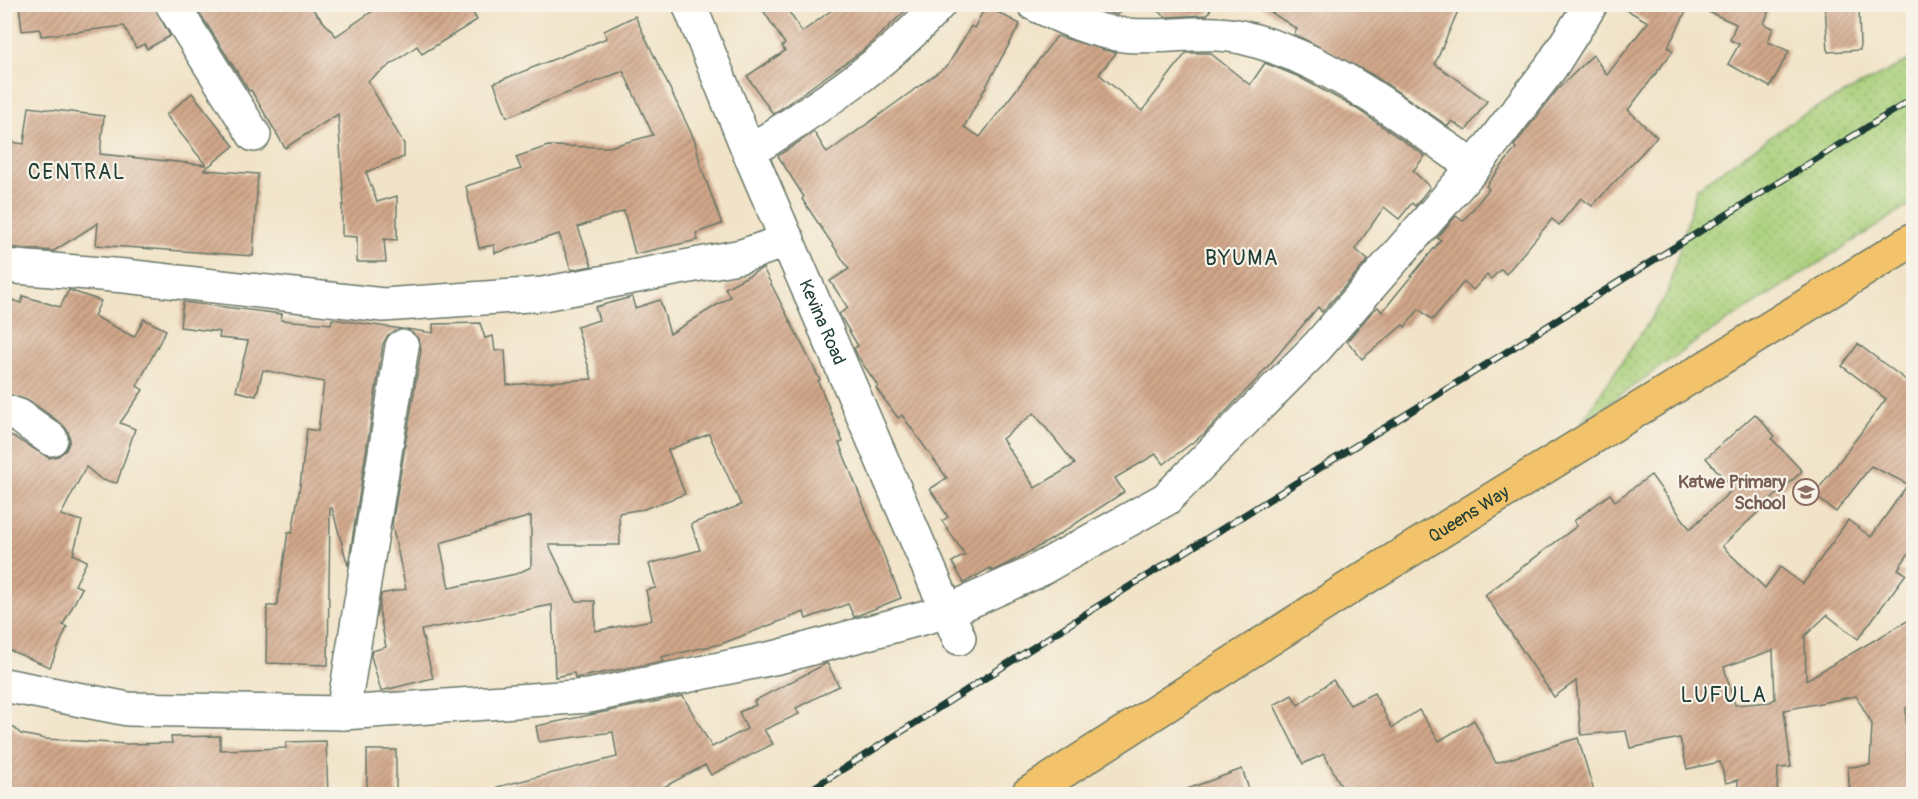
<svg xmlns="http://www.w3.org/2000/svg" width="1918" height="799" font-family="Pangolin,sans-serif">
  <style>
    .grass { fill: url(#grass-dots); stroke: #648656; stroke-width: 1.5 }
    .building { fill: url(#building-hatch); fill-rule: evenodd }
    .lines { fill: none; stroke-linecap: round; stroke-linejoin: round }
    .minor-casing { stroke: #687767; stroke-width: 36 }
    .highway-casing { stroke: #687767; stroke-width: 36 }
    .minor { stroke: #fff; stroke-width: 33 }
    .highway { stroke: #f2c36a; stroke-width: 33 }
    .rail-casing { stroke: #1f3d34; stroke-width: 7 }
    .rail { stroke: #f7f3e8; stroke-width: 4.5; stroke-dasharray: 14; stroke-linecap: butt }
    .labels { text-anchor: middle; stroke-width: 4.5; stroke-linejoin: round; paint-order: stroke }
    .street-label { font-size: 18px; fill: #1f3d34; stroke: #f7f3e8 }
    .education-label { font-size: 18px; font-weight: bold; fill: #785e54; stroke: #f7f3e8; text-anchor: end }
    .quarter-label { font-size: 21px; letter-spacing: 1.5px; fill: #1f3d34; stroke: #f7f3e8 }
  </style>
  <defs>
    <pattern id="grass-dots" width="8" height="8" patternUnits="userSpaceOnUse" patternTransform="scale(1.5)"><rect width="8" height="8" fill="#a8cf79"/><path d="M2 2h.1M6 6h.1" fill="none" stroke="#88a964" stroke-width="1.8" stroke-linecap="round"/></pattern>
    <pattern id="building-hatch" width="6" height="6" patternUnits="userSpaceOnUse" patternTransform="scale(1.5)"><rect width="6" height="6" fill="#d2a78a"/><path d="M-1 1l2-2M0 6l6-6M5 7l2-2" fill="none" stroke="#aa8972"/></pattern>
  </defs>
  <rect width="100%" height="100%" fill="#f7f3e8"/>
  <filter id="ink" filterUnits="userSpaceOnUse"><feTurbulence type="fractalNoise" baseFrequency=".0167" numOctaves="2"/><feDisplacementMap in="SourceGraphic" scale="12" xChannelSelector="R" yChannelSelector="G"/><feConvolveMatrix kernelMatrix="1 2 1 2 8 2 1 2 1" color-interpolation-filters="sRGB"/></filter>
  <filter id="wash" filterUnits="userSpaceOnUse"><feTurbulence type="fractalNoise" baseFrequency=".008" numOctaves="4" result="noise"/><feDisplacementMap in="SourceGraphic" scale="24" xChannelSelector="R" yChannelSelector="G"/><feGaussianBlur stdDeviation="1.35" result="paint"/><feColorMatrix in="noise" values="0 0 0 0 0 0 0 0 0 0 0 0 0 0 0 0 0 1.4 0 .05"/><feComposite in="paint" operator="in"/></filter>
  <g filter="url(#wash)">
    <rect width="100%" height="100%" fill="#f1e3c7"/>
    <path class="grass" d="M1913 58V203L1704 336 1581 423 1666 296 1697 188 1799 117Z"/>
    <g id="blocks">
      <g class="building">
        <path d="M19 4H153L170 36 147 49 144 44 136 48 124 26 41 36 40 29 22 31Z"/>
        <path d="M194 4H308L336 36 383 4H468L477 20 422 54 417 46 368 81 404 144V157L366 172 377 202 397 196V240L384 239 386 262H357V237L342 236V205H344L338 114 285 148 251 90 249 91Z"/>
        <path d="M759 4H784L802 32 840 4H913L862 51 773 114 747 76 785 51 782 46 785 44Z"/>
        <path d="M1091 4H1126L1117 15 1089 7Z"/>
        <path d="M1148 4H1214L1207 15 1166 17Z"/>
        <path d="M1258 4H1461L1435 64 1487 101 1466 131 1452 121 1448 126 1373 75 1294 34 1297 29Z"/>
        <path d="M1616 4H1690L1668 47 1673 51 1628 110 1657 137 1592 206 1581 198 1559 225 1552 219 1506 274 1501 269 1491 279 1487 275 1473 290 1464 282 1432 320 1419 309 1405 327 1403 325 1362 359 1347 341 1372 312 1378 307 1382 312 1441 240 1437 238 1456 216 1463 221 1489 189 1486 186 1516 148 1514 146 1558 89 1593 55 1607 75 1648 22Z"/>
        <path d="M1691 4H1771L1764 24 1773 28 1768 42 1789 51 1770 87 1728 64 1739 44 1730 40 1736 24Z"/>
        <path d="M1825 4H1859L1860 50 1828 52Z"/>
        <path d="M986 6 1020 24 964 127 980 137 1057 36 1116 53 1099 74 1142 111 1186 53H1210L1250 85 1265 63 1297 76 1354 107 1425 156 1413 171 1430 187 1415 206 1412 203 1399 219 1384 207 1355 249 1368 260 1322 312 1318 307 1259 377 1205 433 1164 464 1156 454 1115 478 1124 492 1052 539 1009 563 992 571 990 568 964 583 952 562 965 555 942 521 948 517 930 489 947 478 902 415 898 418 876 388 878 386 858 357 854 348 858 346 839 314 848 308 830 281 849 269 802 199 804 197 778 156 814 132 827 153 948 65 971 26 974 28ZM1034 413 1075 464 1035 488 1002 439Z"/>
        <path d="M635 16 695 141 701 167 722 224 696 233 698 240 635 254 624 211 578 227 592 266 571 270 559 234 495 253 494 245 479 248 466 186 521 169 516 157 548 146 609 147 653 135 623 71 507 117 494 83 607 38 604 31Z"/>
        <path d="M192 93 234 146 204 170 258 174 253 256 96 245 98 223 54 251 4 247V141L24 144 29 107 104 116 100 154 206 165 166 115Z"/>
        <path d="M763 268 820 380 818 381 843 442 839 443 901 598 854 617 848 604 806 619 804 612 721 644 661 657 664 661 575 678 574 673 555 677 552 605 421 630 433 678 381 691 371 656 372 651 386 647 379 610 381 594 406 589 392 525 421 350 419 340 407 329 433 333V324L480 323 485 338 493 336 495 351 505 350 507 385 592 379 577 327 599 320 595 307 632 297 635 308 660 300 670 334 730 297 725 288ZM709 434 741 505 691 524 700 550 649 564 656 588 646 590 652 620 595 631V601H576L549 545H620L619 513 644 509 685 494 668 450ZM531 516V567L516 574 449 588 440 543Z"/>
        <path d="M69 290 101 301 94 316 134 337 144 319 166 330 137 386 143 390 120 423 135 429 117 483 102 480 86 467 61 515 82 521 73 554 87 561 75 585 82 588 63 625 67 627 50 667 4 648V431L49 458 58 456 66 450 70 440 68 431 62 424 30 401 4 393V297L21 303 23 296 60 307Z"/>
        <path d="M183 302 282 314 281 320 331 324 332 319 402 329 388 335 383 344 348 566 332 508H330L328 665 266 663 267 606H277L288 532 292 533 300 486 307 429 318 431 324 382 263 370 256 396 236 391 248 341 219 338 220 332 180 327Z"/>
        <path d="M1858 344 1914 386V546L1898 569 1906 574 1858 639 1827 615 1805 636 1806 680 1914 617V704L1906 708 1907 763 1914 762V795H1850L1848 767 1870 765 1872 724 1856 696 1784 710 1791 767 1778 768 1777 795H1738V780L1726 783 1720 762 1687 769 1680 738 1630 748 1626 731 1581 735 1576 681 1554 697 1485 595 1577 526 1574 521 1610 494 1615 501 1651 475 1690 529 1733 489 1706 458 1755 414 1775 436 1772 439 1802 471 1722 546 1765 588 1780 567 1803 584 1848 520 1871 537 1908 484 1871 466 1836 512 1814 495 1886 399 1842 366ZM1773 650 1775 699 1770 702 1735 705 1724 667Z"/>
        <path d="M827 663 839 686 796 708 799 714 764 730 773 744 711 775 705 765 662 788 664 795H498L497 787 617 757 613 732 539 742 536 726 683 696 712 747 747 729 739 712 756 705 754 701Z"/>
        <path d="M1333 680 1350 705 1374 693 1392 728 1419 710 1439 741 1474 720 1496 763 1578 738 1595 795H1346L1324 754 1303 764 1274 705 1292 695 1298 705Z"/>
        <path d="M4 719 21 734 46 739 127 744 172 743 171 737 220 736V750L286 748V742L326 741 328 795H4Z"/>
        <rect x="367" y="750" width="29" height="45"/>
        <path d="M1242 769 1251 795H1179V792Z"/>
      </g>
    </g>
  </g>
  <g filter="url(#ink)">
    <use href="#blocks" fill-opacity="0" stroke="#687767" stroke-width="1.5"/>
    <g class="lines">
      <defs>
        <g id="minor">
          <path d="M172 4 254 135"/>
          <path id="s1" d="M689 4 749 152 959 638"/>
          <path d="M1034 4C1064 18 1090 31 1124 35 1163 39 1203 29 1241 37 1330 58 1401 117 1474 167"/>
          <path d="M749 152C816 108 886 65 939 4"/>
          <path d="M4 266 125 276 383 305 543 294 742 256 788 240"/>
          <path d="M4 411 19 416 51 439"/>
          <path d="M4 685 128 709 343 713 589 696 778 657 948 611 1033 573 1166 499 1317 347 1474 167 1551 67 1591 4"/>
          <path d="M343 713 402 347"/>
        </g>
        <g id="highway">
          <path id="s2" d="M1028 794 1360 581 1914 239"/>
        </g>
      </defs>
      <use href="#minor" class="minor-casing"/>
      <use href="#highway" class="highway-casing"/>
      <use href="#minor" class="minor"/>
      <use href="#highway" class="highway"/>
      <defs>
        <path id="rail" d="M804 794 1087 613 1914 98"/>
      </defs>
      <use href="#rail" class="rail-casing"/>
      <use href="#rail" class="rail"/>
    </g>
  </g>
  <defs>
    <symbol id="school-ring" viewBox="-11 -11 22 22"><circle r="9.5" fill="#f7f3e8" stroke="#8d6e63" stroke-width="1.5"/><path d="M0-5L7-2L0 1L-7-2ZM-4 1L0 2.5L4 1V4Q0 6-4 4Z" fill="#8d6e63"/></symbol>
  </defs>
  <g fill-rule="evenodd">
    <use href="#school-ring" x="1791" y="477" width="30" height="30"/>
  </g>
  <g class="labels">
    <g class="street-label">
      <text dy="6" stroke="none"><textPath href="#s1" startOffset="345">Kevina Road</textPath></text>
      <text dy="6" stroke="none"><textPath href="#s2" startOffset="522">Queens Way</textPath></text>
    </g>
    <g class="education-label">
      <text x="1786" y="488">Katwe Primary<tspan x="1786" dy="21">School</tspan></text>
    </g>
    <g class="quarter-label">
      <text x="77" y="179">CENTRAL</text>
      <text x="1242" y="265">BYUMA</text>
      <text x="1724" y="702">LUFULA</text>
    </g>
  </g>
  <rect width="1918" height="799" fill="none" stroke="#f7f3e8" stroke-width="24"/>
</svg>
